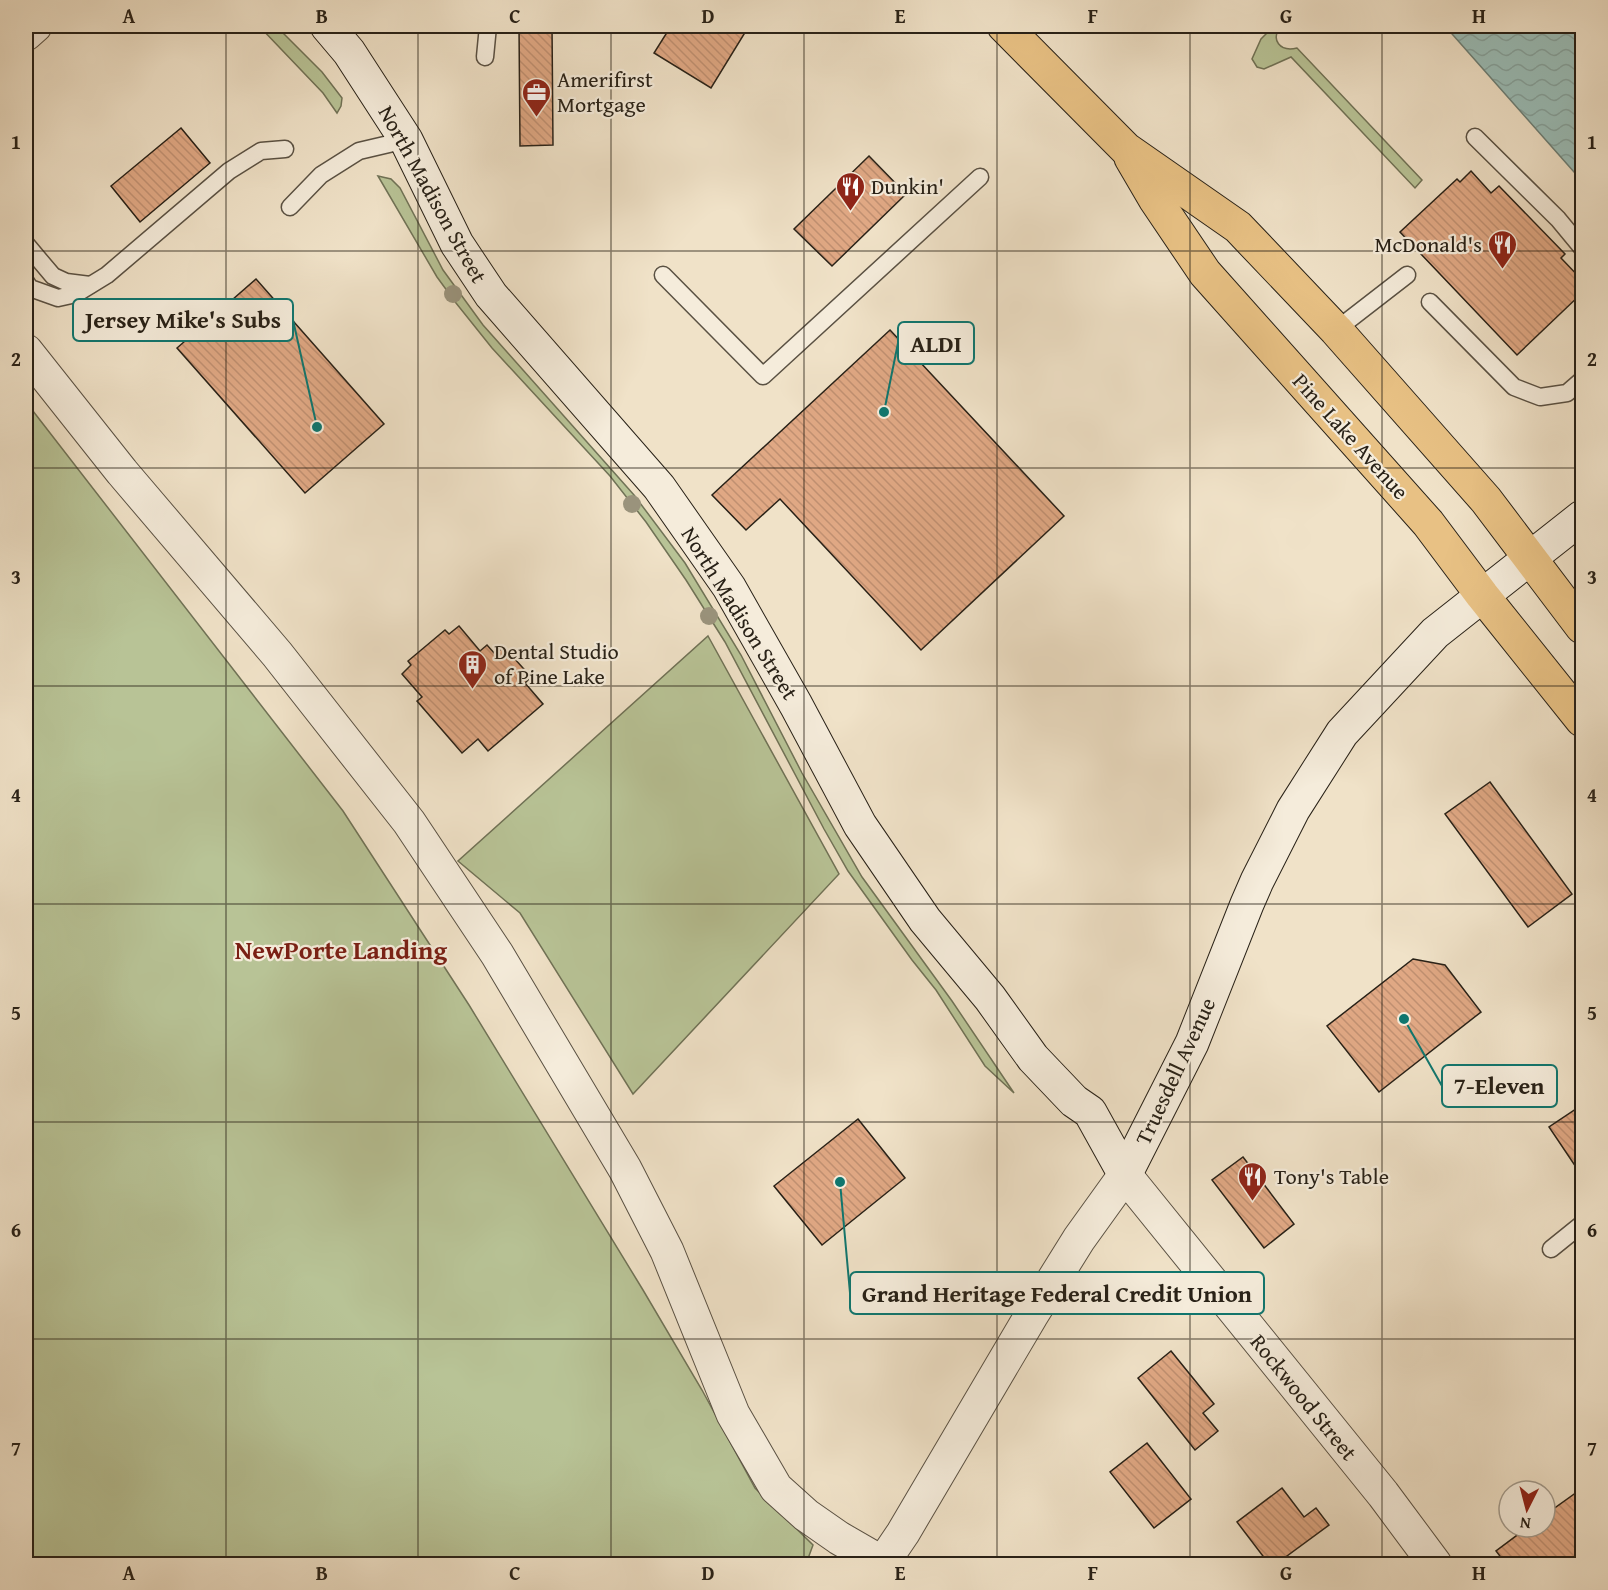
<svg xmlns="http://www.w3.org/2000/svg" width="1608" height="1590" font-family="'Gentium Book Plus',serif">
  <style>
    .grass { fill: #b8c396; stroke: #707256; stroke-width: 1.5 }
    .water { fill: url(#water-waves); stroke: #6c7f77; stroke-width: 1.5 }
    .building { fill: url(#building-back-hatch); stroke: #282117; stroke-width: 1.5 }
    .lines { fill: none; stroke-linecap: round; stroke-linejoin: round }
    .lane-casing { stroke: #5a5143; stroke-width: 19 }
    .street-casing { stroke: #5a5143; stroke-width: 35 }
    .secondary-casing { stroke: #282117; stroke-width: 35 }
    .primary-casing { stroke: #282117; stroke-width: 35 }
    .lane { stroke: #f5ecdb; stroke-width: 16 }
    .street { stroke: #f5ecdb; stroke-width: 33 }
    .secondary { stroke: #f5ecdb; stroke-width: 33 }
    .primary { stroke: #e8c184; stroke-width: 33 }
    .tree { fill: #9a937c }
    .grid { fill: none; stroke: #282117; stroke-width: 1.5; stroke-opacity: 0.55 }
    .labels { text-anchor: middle; stroke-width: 4.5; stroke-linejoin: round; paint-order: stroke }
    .poi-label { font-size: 22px; fill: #282117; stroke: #f5ecdb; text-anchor: start }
    .street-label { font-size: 22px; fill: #282117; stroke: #f5ecdb }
    .quarter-label { font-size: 26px; font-weight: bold; fill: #7a1f14; stroke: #f5ecdb }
    .leader { fill: none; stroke: #0f766e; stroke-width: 2 }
    .callout-dot { fill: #0f766e; stroke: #f5ecdb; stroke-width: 2 }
    .callout { fill: #f5ecdb; stroke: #0f766e; stroke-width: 2 }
    .callout-label { font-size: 24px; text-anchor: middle; font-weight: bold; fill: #282117 }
    .neatline { fill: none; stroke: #282117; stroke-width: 2 }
    .grid-label { font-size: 20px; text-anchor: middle; font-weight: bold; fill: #282117 }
  </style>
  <defs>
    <pattern id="water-waves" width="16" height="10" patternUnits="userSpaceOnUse" patternTransform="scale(1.5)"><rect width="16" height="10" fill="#9abdb7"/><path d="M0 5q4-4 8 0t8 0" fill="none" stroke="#85a29d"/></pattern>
    <pattern id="building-back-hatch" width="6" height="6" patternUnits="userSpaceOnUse" patternTransform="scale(1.5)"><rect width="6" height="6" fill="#e0a884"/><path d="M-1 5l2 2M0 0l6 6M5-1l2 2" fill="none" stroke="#c09071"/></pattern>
  </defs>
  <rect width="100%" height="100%" fill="#f0e2c8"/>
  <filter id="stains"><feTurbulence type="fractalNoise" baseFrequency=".00333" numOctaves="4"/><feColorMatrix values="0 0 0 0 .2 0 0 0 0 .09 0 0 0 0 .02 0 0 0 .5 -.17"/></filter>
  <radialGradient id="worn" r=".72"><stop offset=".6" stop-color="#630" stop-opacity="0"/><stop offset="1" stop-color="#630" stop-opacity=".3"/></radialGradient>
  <g class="grass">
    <path d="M259 26H276L322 72 342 98 341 106 337 113 323 93Z"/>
    <path d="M1274 26H1281C1270 40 1280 52 1297 48L1422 180 1415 188 1291 57 1264 69 1257 67 1252 59 1261 39Z"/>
    <path d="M378 176 391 179 400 188 443 270 483 325 634 495 685 563 741 655 802 773 862 877 952 1001 1014 1093 985 1066 936 990 912 960 848 871 824 829 725 642 686 580 646 522 610 476 492 348 456 303 437 277Z"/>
    <path d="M26 402 343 811 469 1005 643 1290 702 1390 755 1488 813 1545 806 1564H26Z"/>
    <path d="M708 636 839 874 633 1094 520 913 458 861Z"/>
  </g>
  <path class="water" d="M1445 26H1582V181Z"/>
  <g class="building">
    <path d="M519 26H552L553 145 520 146Z"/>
    <path d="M671 26H749L711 88 654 53Z"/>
    <path d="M181 128 210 163 140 222 111 186Z"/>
    <path d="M869 156 906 194 832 266 794 229Z"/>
    <path d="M1471 171 1491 193 1499 186 1565 254 1561 258 1582 280V293L1517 355 1400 232 1457 179 1460 182Z"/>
    <path d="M256 279 384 424 305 493 177 348Z"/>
    <path d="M890 330 1064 516 921 650 780 499 746 530 712 495Z"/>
    <path d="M459 626 480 651 487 645 495 654 504 647 531 677 525 683 543 704 488 751 478 739 462 753 417 701 422 697 402 674 411 665 408 661 445 630 449 634Z"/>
    <path d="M1490 782 1572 894 1528 927 1445 814Z"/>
    <path d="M1413 959 1445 965 1481 1012 1379 1092 1327 1026Z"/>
    <path d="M1582 1105V1176L1549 1127Z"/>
    <path d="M858 1119 905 1178 822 1245 774 1186Z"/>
    <path d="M1243 1157 1294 1224 1264 1248 1212 1180Z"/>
    <path d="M1171 1351 1214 1404 1203 1413 1218 1431 1195 1450 1138 1378Z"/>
    <path d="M1147 1443 1191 1499 1154 1528 1110 1472Z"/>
    <path d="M1282 1488 1304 1517 1316 1508 1329 1525 1276 1564H1269L1237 1522Z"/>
    <path d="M1577 1492 1582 1499V1558L1574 1564H1506L1496 1551 1528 1527H1545V1515Z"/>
  </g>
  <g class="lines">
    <defs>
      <g id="lane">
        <path d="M485 57 488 26"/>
        <path d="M1475 137 1558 219 1582 248"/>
        <path d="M290 207 321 175 359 151 406 140"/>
        <path d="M26 244 53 276 66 282 90 285"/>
        <path d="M663 275 763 376 980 177"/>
        <path d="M26 282 30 288 58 298 76 294 107 275 229 171 261 151 285 149"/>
        <path d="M1430 302 1514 387 1540 397 1567 393 1582 380"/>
        <path d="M1336 330 1407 275"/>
        <path d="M1551 1249 1582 1224"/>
      </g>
      <g id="street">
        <path d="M26 34 35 26"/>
        <path d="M26 351 122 472 277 654 409 822 497 954 625 1169 667 1251 733 1414 776 1488 806 1515 839 1538 884 1564"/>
        <path d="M882 1564 903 1533 1031 1316 1079 1239 1125 1175 1383 1494 1435 1564"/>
      </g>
      <g id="secondary">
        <path d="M327 26 349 52 406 140 457 244 491 295 659 487 729 587 796 705 860 825 925 920 990 998 1033 1058 1074 1101 1090 1112 1125 1175"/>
        <path d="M1125 1175 1192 1043 1247 904 1257 881 1293 810 1342 733 1435 633 1582 517"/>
      </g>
      <g id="primary">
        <path d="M1004 26 1126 149 1238 227 1336 330 1486 500 1582 627"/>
        <path d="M1131 158 1155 199 1205 273 1428 523 1482 595 1582 720"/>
      </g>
    </defs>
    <use href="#lane" class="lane-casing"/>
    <use href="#street" class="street-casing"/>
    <use href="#secondary" class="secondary-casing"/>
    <use href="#primary" class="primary-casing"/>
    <use href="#lane" class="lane"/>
    <use href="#street" class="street"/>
    <use href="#secondary" class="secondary"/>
    <use href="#primary" class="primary"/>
  </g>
  <g class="tree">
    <circle cx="453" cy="294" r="9"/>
    <circle cx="632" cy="504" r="9"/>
    <circle cx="709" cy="616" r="9"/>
  </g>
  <path class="grid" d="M226 26V1564M418 26V1564M611 26V1564M804 26V1564M997 26V1564M1190 26V1564M1382 26V1564M26 251H1582M26 468H1582M26 686H1582M26 904H1582M26 1122H1582M26 1339H1582"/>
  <defs>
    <symbol id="office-pin" viewBox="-11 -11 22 30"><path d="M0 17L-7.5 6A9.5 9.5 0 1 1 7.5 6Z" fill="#8f2418" stroke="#f5ecdb"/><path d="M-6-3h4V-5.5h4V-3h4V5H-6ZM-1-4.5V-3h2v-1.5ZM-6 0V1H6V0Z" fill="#fff"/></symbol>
    <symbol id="restaurant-pin" viewBox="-11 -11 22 30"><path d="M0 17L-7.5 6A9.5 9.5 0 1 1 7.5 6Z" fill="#8f2418" stroke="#f5ecdb"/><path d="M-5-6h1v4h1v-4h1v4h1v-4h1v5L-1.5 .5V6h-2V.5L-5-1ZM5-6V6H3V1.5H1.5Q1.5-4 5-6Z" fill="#fff"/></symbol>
    <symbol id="building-pin" viewBox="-11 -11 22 30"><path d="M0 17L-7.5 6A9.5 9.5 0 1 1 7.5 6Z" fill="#8f2418" stroke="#f5ecdb"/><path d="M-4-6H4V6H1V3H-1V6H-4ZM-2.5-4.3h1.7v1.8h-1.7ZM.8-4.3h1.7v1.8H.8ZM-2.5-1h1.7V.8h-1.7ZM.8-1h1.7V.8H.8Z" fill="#fff"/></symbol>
  </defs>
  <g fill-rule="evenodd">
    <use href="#office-pin" x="520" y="76" width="33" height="45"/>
    <use href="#restaurant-pin" x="834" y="170" width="33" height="45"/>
    <use href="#restaurant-pin" x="1486" y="228" width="33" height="45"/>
    <use href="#building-pin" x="456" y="648" width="33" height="45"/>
    <use href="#restaurant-pin" x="1236" y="1160" width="33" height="45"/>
  </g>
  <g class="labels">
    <g class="poi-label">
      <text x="557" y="87">Amerifirst<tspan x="557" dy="25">Mortgage</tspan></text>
      <text x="871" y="194">Dunkin'</text>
      <text x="1482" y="252" text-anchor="end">McDonald's</text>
      <text x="494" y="659">Dental Studio<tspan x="494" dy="25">of Pine Lake</tspan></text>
      <text x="1274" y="1184">Tony's Table</text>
    </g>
    <g class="street-label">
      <text transform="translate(433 194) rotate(61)" y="8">North Madison Street</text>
      <text transform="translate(1351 436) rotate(48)" y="8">Pine Lake Avenue</text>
      <text transform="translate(740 613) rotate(58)" y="8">North Madison Street</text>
      <text transform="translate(1175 1071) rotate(-65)" y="8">Truesdell Avenue</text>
      <text transform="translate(1304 1397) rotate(51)" y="8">Rockwood Street</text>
    </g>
    <g class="quarter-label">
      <text x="341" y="959">NewPorte Landing</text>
    </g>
  </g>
  <path class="leader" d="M317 427L293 320M884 412L898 343M1404 1019L1442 1086M840 1182L850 1293"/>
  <g class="callout-dot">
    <circle cx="317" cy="427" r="6"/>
    <circle cx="884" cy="412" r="6"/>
    <circle cx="1404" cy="1019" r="6"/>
    <circle cx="840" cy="1182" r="6"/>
  </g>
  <g class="callout">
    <rect x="73" y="299" width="220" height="42" rx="6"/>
    <rect x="898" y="322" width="76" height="42" rx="6"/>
    <rect x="1442" y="1065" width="115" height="42" rx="6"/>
    <rect x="850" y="1272" width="414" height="42" rx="6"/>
  </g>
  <g class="callout-label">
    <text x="183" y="328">Jersey Mike's Subs</text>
    <text x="936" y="352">ALDI</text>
    <text x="1499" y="1094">7-Eleven</text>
    <text x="1057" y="1302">Grand Heritage Federal Credit Union</text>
  </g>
  <rect width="1608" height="1590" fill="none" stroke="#f0e2c8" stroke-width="66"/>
  <g transform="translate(1527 1509) rotate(186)"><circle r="28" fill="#f5ecdb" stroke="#a39b8d" stroke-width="1.5"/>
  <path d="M0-4.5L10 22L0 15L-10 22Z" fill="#8f2418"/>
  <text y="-9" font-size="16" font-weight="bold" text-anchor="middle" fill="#282117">N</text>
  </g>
  <rect x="33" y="33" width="1542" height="1524" class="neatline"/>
  <g class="grid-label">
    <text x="129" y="23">A</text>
    <text x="322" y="23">B</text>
    <text x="515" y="23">C</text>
    <text x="708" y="23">D</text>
    <text x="900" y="23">E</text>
    <text x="1093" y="23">F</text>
    <text x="1286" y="23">G</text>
    <text x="1479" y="23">H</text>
    <text x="16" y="149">1</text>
    <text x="1592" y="149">1</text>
    <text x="16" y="366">2</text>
    <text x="1592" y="366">2</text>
    <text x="16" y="584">3</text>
    <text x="1592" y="584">3</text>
    <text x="16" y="802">4</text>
    <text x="1592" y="802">4</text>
    <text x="16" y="1020">5</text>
    <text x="1592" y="1020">5</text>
    <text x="16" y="1237">6</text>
    <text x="1592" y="1237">6</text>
    <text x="16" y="1455">7</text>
    <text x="1592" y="1455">7</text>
    <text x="129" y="1580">A</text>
    <text x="322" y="1580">B</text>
    <text x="515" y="1580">C</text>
    <text x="708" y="1580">D</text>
    <text x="900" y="1580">E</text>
    <text x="1093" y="1580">F</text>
    <text x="1286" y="1580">G</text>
    <text x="1479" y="1580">H</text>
  </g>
  <rect width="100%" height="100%" filter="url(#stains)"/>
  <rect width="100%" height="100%" fill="url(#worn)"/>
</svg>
